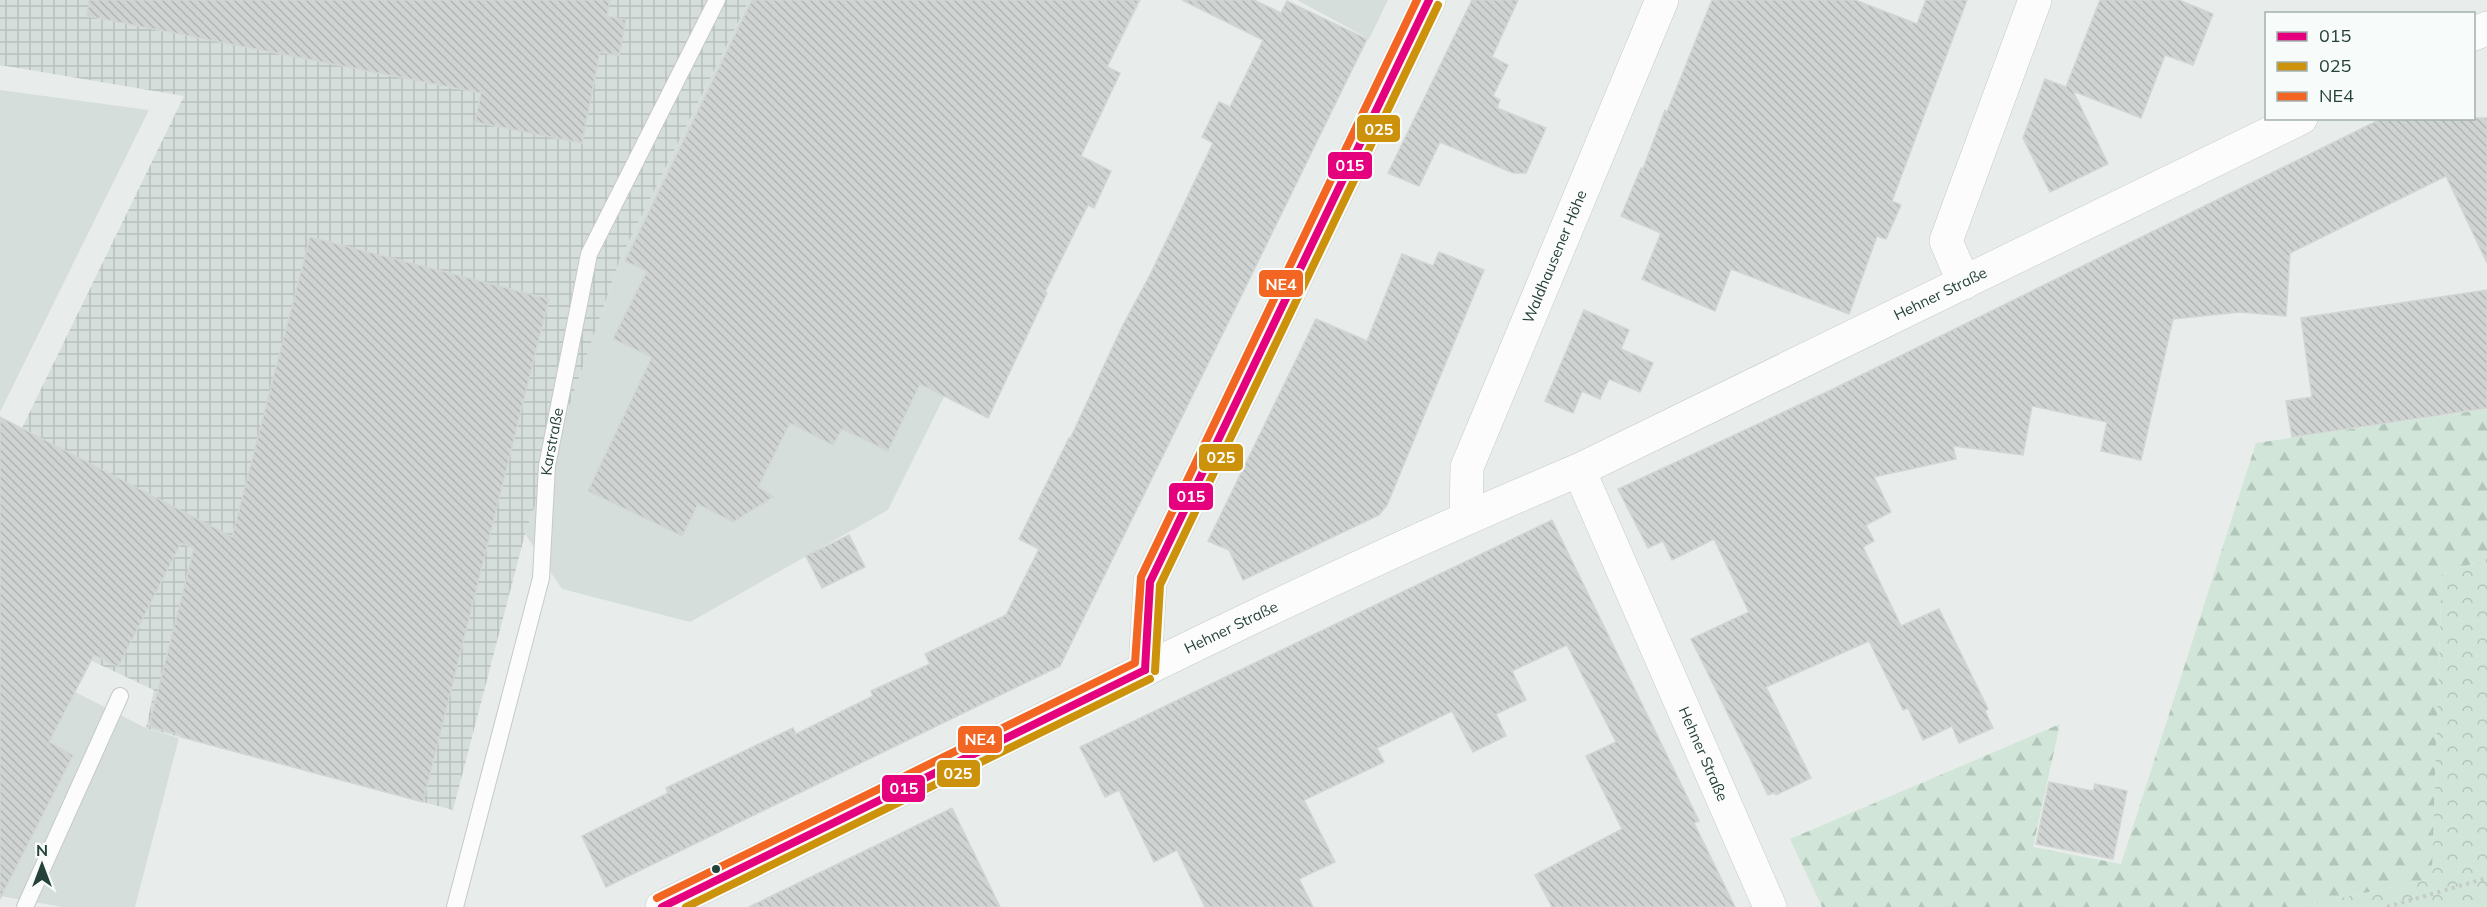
<svg xmlns="http://www.w3.org/2000/svg" width="2487" height="907" font-family="Mulish,sans-serif">
  <style>
    .built { fill: #d6dedb }
    .industrial { fill: url(#industrial-grid) }
    .forest { fill: url(#forest-firs) }
    .park { fill: url(#park-crowns) }
    .building { fill: url(#building-back-hatch); stroke: #d1d6d4; stroke-width: 1.5 }
    .lines { fill: none; stroke-linecap: round; stroke-linejoin: round }
    .service-casing { stroke: #c5cac8; stroke-width: 18 }
    .minor-casing { stroke: #c5cac8; stroke-width: 34 }
    .path { stroke: #c3ccca; stroke-width: 4; stroke-dasharray: 3 4.5; stroke-linecap: butt }
    .service { stroke: #fcfcfc; stroke-width: 16 }
    .minor { stroke: #fcfcfc; stroke-width: 33 }
    .bus-1-casing { stroke: #f7fbf9; stroke-width: 12 }
    .bus-2-casing { stroke: #f7fbf9; stroke-width: 12 }
    .bus-3-casing { stroke: #f7fbf9; stroke-width: 12 }
    .bus-1 { stroke: #e5007d; stroke-width: 8 }
    .bus-2 { stroke: #cd920c; stroke-width: 8 }
    .bus-3 { stroke: #f26522; stroke-width: 8 }
    .bus-dot { fill: #24423a; stroke: #f7fbf9; stroke-width: 2 }
    .labels { text-anchor: middle; stroke-width: 6; stroke-linejoin: round; paint-order: stroke }
    .street-label { font-size: 15px; fill: #24423a; stroke: #f7fbf9 }
    .line-badge { stroke: #f7fbf9; stroke-width: 2 }
    .badge-label { font-size: 16px; text-anchor: middle; font-weight: bold; fill: #fff }
  </style>
  <defs>
    <pattern id="industrial-grid" width="8" height="8" patternUnits="userSpaceOnUse" patternTransform="scale(1.5)"><rect width="8" height="8" fill="#d6dedb"/><path d="M0 4h8M4 0v8" fill="none" stroke="#b8c0bd"/></pattern>
    <pattern id="forest-firs" width="22" height="20" patternUnits="userSpaceOnUse" patternTransform="scale(1.5)"><rect width="22" height="20" fill="#d1e6d8"/><path d="M5 1l3.5 6h-7zM16 11l3.5 6h-7z" fill="#b3c6ba"/></pattern>
    <pattern id="park-crowns" width="20" height="18" patternUnits="userSpaceOnUse" patternTransform="scale(1.5)"><rect width="20" height="18" fill="#d1e6d8"/><path d="M2 6a3 3 0 1 1 6 0M12 15a3 3 0 1 1 6 0" fill="none" stroke="#b3c6ba"/></pattern>
    <pattern id="building-back-hatch" width="6" height="6" patternUnits="userSpaceOnUse" patternTransform="scale(1.5)"><rect width="6" height="6" fill="#cfd4d2"/><path d="M-1 5l2 2M0 0l6 6M5-1l2 2" fill="none" stroke="#b2b7b5"/></pattern>
  </defs>
  <rect width="100%" height="100%" fill="#e8edeb"/>
  <g class="built">
    <path d="M749 0H1141L888 510 690 622 562 589 525 534 620 259Z"/>
    <path d="M1297 0H1388L1369 39Z"/>
    <path d="M0 90 149 110 0 412Z"/>
    <path d="M0 654 146 728 179 738 135 907H62L0 896Z"/>
  </g>
  <path class="industrial" d="M0 0H749L620 259 525 534 453 810 146 728 154 690 0 618V473L184 96 0 65Z"/>
  <path class="forest" d="M2487 409V559L2442 574 2432 879 2297 907H1822L1790 839 2060 724 2033 847 2121 864 2256 443Z"/>
  <path class="park" d="M2487 559V907H2297L2432 879 2442 574Z"/>
  <g class="building">
    <path d="M89 0H610L607 16 626 20 619 56 600 52 582 143 475 122 481 93 87 16Z"/>
    <path d="M752 0H1139L1107 67 1120 73 1081 156 1111 171 1094 208 1088 205 1045 292 1047 293 988 418 920 384 888 451 842 429 833 445 790 423 758 487 773 497 733 522 698 504 682 536 588 491 652 357 613 339 647 271 625 261Z"/>
    <path d="M1182 0H1254L1281 13 1287 1 1367 39 1060 666 606 887 582 836 668 793 666 788 793 728 796 734 873 696 871 691 930 664 925 654 1006 615 1039 549 1019 539 1069 438 1070 439 1122 327 1151 273 1213 143 1202 137 1219 102 1230 107 1263 40Z"/>
    <path d="M1472 0H1518L1492 57 1508 65 1493 96 1500 100 1497 108 1546 128 1526 173H1513L1440 142 1419 186 1388 173Z"/>
    <path d="M1712 0H1855L1917 24 1926 0H1967L1892 201 1901 205 1886 239 1877 236 1849 314 1731 269 1715 311 1642 279 1661 233 1621 216 1641 168 1643 169 1665 110 1667 112Z"/>
    <path d="M2100 0H2179L2213 14 2193 65 2165 55 2141 118 2073 91 2108 164 2050 192 2023 138 2045 79 2066 87Z"/>
    <path d="M2383 118H2487V263L2446 176 2290 253 2286 316 2240 312 2173 319 2141 460 2101 451 2107 422 2032 406 2023 455 1953 446 1956 459 1874 477 1891 512 1866 525 1874 541 1863 547 1901 626 1939 609 1988 709 1985 711 1993 728 1959 743 1952 726 1923 740 1908 708 1903 710 1869 641 1766 687 1811 778 1776 795 1775 792 1768 795 1691 639 1749 612 1714 539 1672 560 1663 541 1648 548 1618 489 1831 390Z"/>
    <path d="M310 237 549 299 423 802 181 737V735L149 726 194 548 181 543 118 667 94 655 49 742 73 755 0 899V417L232 537Z"/>
    <path d="M1439 252 1484 270 1387 505 1379 515 1243 580 1229 550 1208 541 1316 319 1367 341 1402 254 1433 266Z"/>
    <path d="M2487 290V408L2292 437 2286 401 2312 397 2301 318Z"/>
    <path d="M1584 310 1629 330 1621 349 1653 363 1640 392 1609 379 1600 399 1582 391 1573 413 1545 401Z"/>
    <path d="M1552 520 1699 821 1694 823 1735 907H1552L1535 875 1622 829 1586 756 1616 742 1567 645 1512 671 1526 700 1496 714 1506 736 1473 752 1452 711 1377 748 1384 762 1304 800 1335 862 1299 879 1313 907H1205L1177 850 1154 862 1119 790 1105 797 1080 747Z"/>
    <path d="M849 535 865 567 822 588 806 556Z"/>
    <path d="M2049 782 2093 791 2095 784 2127 791 2113 859 2036 844Z"/>
    <path d="M952 808 1000 907H749L879 844Z"/>
  </g>
  <g class="lines">
    <defs>
      <g id="service">
        <path d="M25 907 120 696"/>
        <path id="s1" d="M455 907 541 578 547 466 589 254 717 0"/>
      </g>
      <g id="minor">
        <path d="M2474 34 2487 28"/>
        <path d="M1964 283 1946 241 2035 0"/>
        <path id="s2" d="M1579 470 1770 907"/>
        <path id="s3" d="M1466 517 1467 467 1662 0"/>
        <path d="M1145 670 1150 582 1429 0"/>
        <path id="s4" d="M662 907C967 760 1267 601 1579 470L2301 118"/>
      </g>
    </defs>
    <use href="#service" class="service-casing"/>
    <use href="#minor" class="minor-casing"/>
    <path class="path" d="M2387 907 2487 878"/>
    <use href="#service" class="service"/>
    <use href="#minor" class="minor"/>
    <defs>
      <g id="bus-1">
        <path d="M1145 670 1150 582 1429 0"/>
        <path d="M662 907 1145 670"/>
      </g>
      <g id="bus-2">
        <path d="M1155 671 1160 585 1438 5"/>
        <path d="M686 907 1150 679"/>
      </g>
      <path id="bus-3" d="M657 898 1135 663 1141 577 1417 0"/>
    </defs>
    <use href="#bus-1" class="bus-1-casing"/>
    <use href="#bus-2" class="bus-2-casing"/>
    <use href="#bus-3" class="bus-3-casing"/>
    <use href="#bus-1" class="bus-1"/>
    <use href="#bus-2" class="bus-2"/>
    <use href="#bus-3" class="bus-3"/>
  </g>
  <circle class="bus-dot" cx="716" cy="869" r="5"/>
  <g class="labels">
    <g class="street-label">
      <text dy="5" stroke="none"><textPath href="#s3" startOffset="278">Waldhausener Höhe</textPath></text>
      <text dy="5" stroke="none"><textPath href="#s4" startOffset="1418">Hehner Straße</textPath></text>
      <text dy="5" stroke="none"><textPath href="#s1" startOffset="477">Karstraße</textPath></text>
      <text dy="5" stroke="none"><textPath href="#s4" startOffset="634">Hehner Straße</textPath></text>
      <text dy="5" stroke="none"><textPath href="#s2" startOffset="310">Hehner Straße</textPath></text>
    </g>
  </g>
  <g class="line-badge">
    <rect x="1356" y="114" width="45" height="29" rx="6" fill="#cd920c"/>
    <rect x="1327" y="151" width="46" height="29" rx="6" fill="#e5007d"/>
    <rect x="1258" y="269" width="46" height="29" rx="6" fill="#f26522"/>
    <rect x="1198" y="443" width="46" height="29" rx="6" fill="#cd920c"/>
    <rect x="1168" y="482" width="46" height="29" rx="6" fill="#e5007d"/>
    <rect x="957" y="725" width="46" height="29" rx="6" fill="#f26522"/>
    <rect x="936" y="759" width="45" height="29" rx="6" fill="#cd920c"/>
    <rect x="881" y="774" width="45" height="29" rx="6" fill="#e5007d"/>
  </g>
  <g class="badge-label">
    <text x="1379" y="135">025</text>
    <text x="1350" y="171">015</text>
    <text x="1281" y="290">NE4</text>
    <text x="1221" y="463">025</text>
    <text x="1191" y="502">015</text>
    <text x="980" y="745">NE4</text>
    <text x="958" y="779">025</text>
    <text x="904" y="794">015</text>
  </g>
  <rect x="2265" y="12" width="210" height="108" fill="#f7fbf9" stroke="#a3b1ad" stroke-width="1.5"/>
  <rect x="2277" y="32" width="30" height="9" fill="#e5007d" stroke="#a3b1ad" stroke-width="1.5"/>
  <text x="2319" y="42" font-size="18" fill="#24423a">015</text>
  <rect x="2277" y="62" width="30" height="9" fill="#cd920c" stroke="#a3b1ad" stroke-width="1.5"/>
  <text x="2319" y="72" font-size="18" fill="#24423a">025</text>
  <rect x="2277" y="92" width="30" height="9" fill="#f26522" stroke="#a3b1ad" stroke-width="1.5"/>
  <text x="2319" y="102" font-size="18" fill="#24423a">NE4</text>
  <g transform="translate(42 865)" stroke="#f7fbf9" stroke-width="4.5" paint-order="stroke">
  <path d="M0-4.5L10 22L0 15L-10 22Z" fill="#24423a"/>
  <text y="-9" font-size="16" font-weight="bold" text-anchor="middle" fill="#24423a">N</text>
  </g>
</svg>
